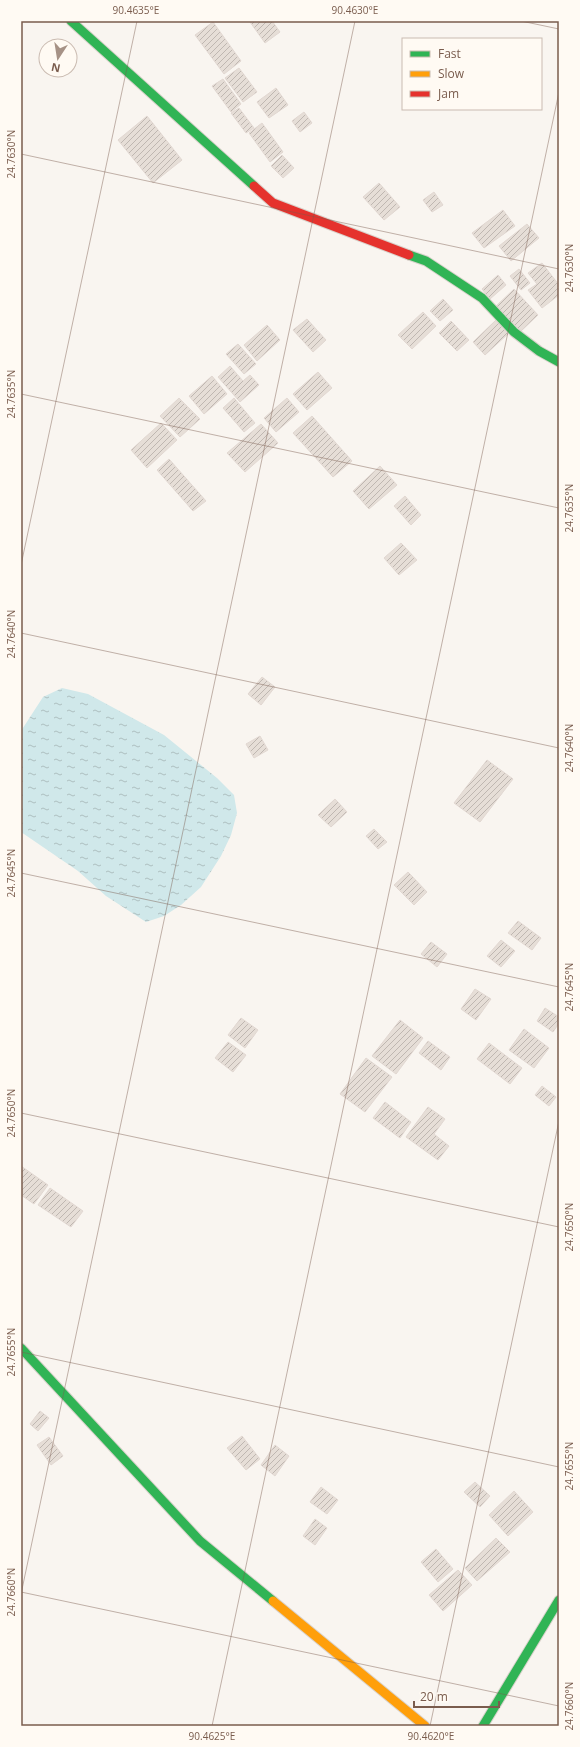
<svg xmlns="http://www.w3.org/2000/svg" width="580" height="1747" font-family="'Open Sans',sans-serif">
  <style>
    .water { fill: url(#water-ripples) }
    .building { fill: url(#building-hatch); stroke: #e2d8d2 }
    .lines { fill: none; stroke-linecap: round; stroke-linejoin: round }
    .fast-casing { stroke: #d9d2cb; stroke-width: 11 }
    .slow-casing { stroke: #d9d2cb; stroke-width: 11 }
    .jam-casing { stroke: #d9d2cb; stroke-width: 11 }
    .fast { stroke: #30b455; stroke-width: 9 }
    .slow { stroke: #ff9f0a; stroke-width: 9 }
    .jam { stroke: #e5322d; stroke-width: 9 }
    .ticks { fill: none; stroke: #7a5c4d; stroke-width: 1; stroke-opacity: 0.45 }
    .neatline { fill: none; stroke: #7a5c4d; stroke-width: 1.5 }
    .ticks-label { font-size: 10px; text-anchor: middle; fill: #7a5c4d }
  </style>
  <defs>
    <pattern id="water-ripples" width="26" height="14" patternUnits="userSpaceOnUse"><rect width="26" height="14" fill="#d0e8ea"/><path d="M2 4q2-2 4 0t4 0M15 11q2-2 4 0t4 0" fill="none" stroke="#aebfc0"/></pattern>
    <pattern id="building-hatch" width="6" height="6" patternUnits="userSpaceOnUse"><rect width="6" height="6" fill="#e6ded7"/><path d="M-1 1l2-2M0 6l6-6M5 7l2-2" fill="none" stroke="#bfb7b1"/></pattern>
  </defs>
  <rect width="100%" height="100%" fill="#f9f5f0"/>
  <path class="water" d="M62 688 88 694 164 735 217 778 234 795 237 813 231 835 221 856 201 887 181 905 164 916 146 922 106 896 78 871 21 832V731L43 697Z"/>
  <g class="building">
    <path d="M251 21H272L280 32 265 43 250 22Z"/>
    <path d="M213 22 241 61 224 74 195 35Z"/>
    <path d="M239 68 257 92 243 102 225 78Z"/>
    <path d="M223 79 241 104 231 112 212 86Z"/>
    <path d="M276 88 288 105 269 118 257 102Z"/>
    <path d="M239 108 254 128 246 133 231 113Z"/>
    <path d="M304 112 312 123 300 132 292 121Z"/>
    <path d="M147 116 182 160 153 183 118 140Z"/>
    <path d="M262 123 283 152 270 162 249 133Z"/>
    <path d="M282 155 294 168 283 178 271 166Z"/>
    <path d="M379 183 400 207 384 220 363 197Z"/>
    <path d="M434 192 443 205 432 212 423 200Z"/>
    <path d="M503 210 515 226 484 248 472 233Z"/>
    <path d="M527 224 539 238 511 261 499 246Z"/>
    <path d="M542 263 559 285V295L542 308 528 290 537 284 528 273Z"/>
    <path d="M519 269 530 283 521 290 510 276Z"/>
    <path d="M498 275 506 285 490 299 482 289Z"/>
    <path d="M514 289 538 315 519 333 495 307Z"/>
    <path d="M443 299 453 310 440 321 430 311Z"/>
    <path d="M423 312 436 326 412 349 398 335Z"/>
    <path d="M307 319 326 340 313 352 293 330Z"/>
    <path d="M496 320 509 333 485 355 473 342Z"/>
    <path d="M451 321 469 340 457 351 439 333Z"/>
    <path d="M267 325 280 340 257 361 244 345Z"/>
    <path d="M238 344 256 364 244 374 226 354Z"/>
    <path d="M230 366 243 381 250 375 259 385 240 402 218 377Z"/>
    <path d="M318 372 332 388 307 410 293 394Z"/>
    <path d="M212 376 227 394 204 414 189 396Z"/>
    <path d="M179 398 200 419 180 437 160 416Z"/>
    <path d="M234 398 255 423 244 432 223 408Z"/>
    <path d="M287 398 299 412 276 432 264 418Z"/>
    <path d="M312 416 352 461 333 477 293 433Z"/>
    <path d="M161 423 177 440 147 468 131 450Z"/>
    <path d="M261 424 278 443 245 472 227 453Z"/>
    <path d="M169 459 206 501 193 511 157 470Z"/>
    <path d="M380 466 397 485 369 509 353 491Z"/>
    <path d="M405 496 421 515 411 525 394 506Z"/>
    <path d="M401 543 417 560 399 575 384 558Z"/>
    <path d="M262 677 275 687 261 705 248 694Z"/>
    <path d="M260 736 268 750 254 758 246 744Z"/>
    <path d="M487 760 513 779 480 822 454 803Z"/>
    <path d="M335 799 347 812 331 827 318 815Z"/>
    <path d="M374 829 387 842 378 849 366 836Z"/>
    <path d="M408 872 427 892 414 905 394 885Z"/>
    <path d="M518 921 541 938 532 950 508 933Z"/>
    <path d="M501 940 515 951 501 967 487 956Z"/>
    <path d="M431 942 447 954 437 967 421 954Z"/>
    <path d="M475 989 491 999 476 1020 461 1009Z"/>
    <path d="M545 1008 559 1017V1023L553 1032 537 1021Z"/>
    <path d="M241 1018 258 1030 245 1048 228 1035Z"/>
    <path d="M400 1020 423 1038 396 1074 372 1056Z"/>
    <path d="M524 1029 549 1048 534 1068 509 1050Z"/>
    <path d="M428 1041 450 1057 441 1070 419 1053Z"/>
    <path d="M228 1042 246 1055 233 1072 215 1058Z"/>
    <path d="M489 1043 522 1068 510 1084 477 1059Z"/>
    <path d="M366 1058 392 1077 365 1112 340 1094Z"/>
    <path d="M542 1086 556 1097 549 1106 535 1095Z"/>
    <path d="M385 1102 411 1122 400 1138 373 1118Z"/>
    <path d="M428 1107 445 1119 434 1134 449 1146 438 1160 406 1137Z"/>
    <path d="M21 1166 48 1185 34 1204 21 1195Z"/>
    <path d="M50 1188 83 1211 71 1227 38 1205Z"/>
    <path d="M40 1411 49 1418 38 1431 30 1424Z"/>
    <path d="M242 1436 260 1459 246 1470 227 1448Z"/>
    <path d="M49 1437 63 1456 51 1465 37 1445Z"/>
    <path d="M275 1445 289 1456 275 1476 261 1465Z"/>
    <path d="M475 1482 490 1496 480 1507 464 1492Z"/>
    <path d="M321 1487 338 1500 327 1514 310 1502Z"/>
    <path d="M514 1491 533 1512 508 1536 489 1515Z"/>
    <path d="M315 1519 327 1528 315 1545 303 1536Z"/>
    <path d="M496 1538 510 1552 477 1581 465 1568Z"/>
    <path d="M436 1549 453 1569 438 1582 421 1562Z"/>
    <path d="M458 1570 472 1585 443 1611 429 1595Z"/>
  </g>
  <g class="lines">
    <defs>
      <g id="fast">
        <path d="M71 21 254 186"/>
        <path d="M409 255 426 261 482 298 514 332 539 351 559 362"/>
        <path d="M21 1348 200 1541 273 1601"/>
        <path d="M483 1726 559 1600"/>
      </g>
      <path id="slow" d="M273 1601 425 1726"/>
      <path id="jam" d="M254 186 273 203 409 255"/>
    </defs>
    <use href="#fast" class="fast-casing"/>
    <use href="#slow" class="slow-casing"/>
    <use href="#jam" class="jam-casing"/>
    <use href="#fast" class="fast"/>
    <use href="#slow" class="slow"/>
    <use href="#jam" class="jam"/>
  </g>
  <path class="ticks" d="M521 21 559 29M21 154 559 269M21 394 559 508M21 565 137 21M21 633 559 748M21 873 559 987M21 1113 559 1227M21 1352 559 1467M21 1592 559 1706M21 1594 355 21M212 1726 559 92M430 1726 559 1121"/>
  <rect width="580" height="1747" fill="none" stroke="#fffaf3" stroke-width="44"/>
  <rect x="402" y="38" width="140" height="72" fill="#fffaf3" stroke="#cabbb1"/>
  <rect x="410" y="51" width="20" height="6" fill="#30b455" stroke="#cabbb1"/>
  <text x="438" y="58" font-size="12" fill="#7a5c4d">Fast</text>
  <rect x="410" y="71" width="20" height="6" fill="#ff9f0a" stroke="#cabbb1"/>
  <text x="438" y="78" font-size="12" fill="#7a5c4d">Slow</text>
  <rect x="410" y="91" width="20" height="6" fill="#e5322d" stroke="#cabbb1"/>
  <text x="438" y="98" font-size="12" fill="#7a5c4d">Jam</text>
  <g transform="translate(58 58) rotate(192)"><circle r="19" fill="#fffaf3" stroke="#cabbb1"/>
  <path d="M0-3L7 15L0 10L-7 15Z" fill="#a69286"/>
  <text y="-6" font-size="11" font-weight="bold" text-anchor="middle" fill="#7a5c4d">N</text>
  </g>
  <path d="M414 1701v6h85v-6" fill="none" stroke="#7a5c4d" stroke-width="2"/>
  <text x="420" y="1701" font-size="12" fill="#7a5c4d" stroke="#fffaf3" stroke-width="3" paint-order="stroke">20 m</text>
  <rect x="22" y="22" width="536" height="1703" class="neatline"/>
  <g class="ticks-label">
    <text x="136" y="14">90.4635°E</text>
    <text x="355" y="14">90.4630°E</text>
    <text transform="translate(11 154) rotate(-90)" y="4">24.7630°N</text>
    <text transform="translate(569 268) rotate(-90)" y="4">24.7630°N</text>
    <text transform="translate(11 394) rotate(-90)" y="4">24.7635°N</text>
    <text transform="translate(569 508) rotate(-90)" y="4">24.7635°N</text>
    <text transform="translate(11 634) rotate(-90)" y="4">24.7640°N</text>
    <text transform="translate(569 748) rotate(-90)" y="4">24.7640°N</text>
    <text transform="translate(11 873) rotate(-90)" y="4">24.7645°N</text>
    <text transform="translate(569 987) rotate(-90)" y="4">24.7645°N</text>
    <text transform="translate(11 1113) rotate(-90)" y="4">24.7650°N</text>
    <text transform="translate(569 1227) rotate(-90)" y="4">24.7650°N</text>
    <text transform="translate(11 1352) rotate(-90)" y="4">24.7655°N</text>
    <text transform="translate(569 1466) rotate(-90)" y="4">24.7655°N</text>
    <text transform="translate(11 1592) rotate(-90)" y="4">24.7660°N</text>
    <text transform="translate(569 1706) rotate(-90)" y="4">24.7660°N</text>
    <text x="212" y="1740">90.4625°E</text>
    <text x="431" y="1740">90.4620°E</text>
  </g>
</svg>
